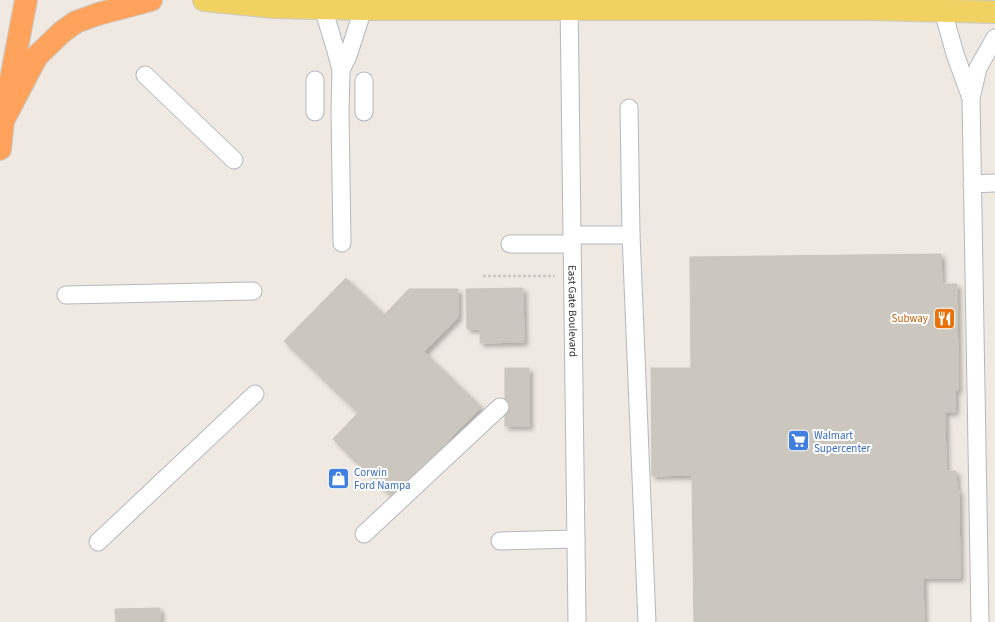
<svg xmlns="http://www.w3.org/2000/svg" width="995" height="622" font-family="'Source Sans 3',sans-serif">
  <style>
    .building { fill: #cbc7bf; stroke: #cbc5ba; filter: url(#shadow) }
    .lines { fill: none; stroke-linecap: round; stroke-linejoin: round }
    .minor-casing { stroke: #b4b7c1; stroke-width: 19 }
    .major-casing { stroke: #c9c9c9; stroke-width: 24 }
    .highway-casing { stroke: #c9c9c9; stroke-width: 24 }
    .path { stroke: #c9c9c9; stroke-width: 2.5; stroke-dasharray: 3 2; stroke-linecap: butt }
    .minor { stroke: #fff; stroke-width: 17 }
    .major { stroke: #f2d163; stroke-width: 22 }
    .highway { stroke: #ffa35c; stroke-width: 22 }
    .labels { text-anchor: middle; stroke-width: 4; stroke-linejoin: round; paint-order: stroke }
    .street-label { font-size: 11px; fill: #2e2e2e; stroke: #fff }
    .food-label { font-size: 11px; fill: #c56008; stroke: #fff; text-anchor: end }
    .shop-label { font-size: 11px; fill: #366cbe; stroke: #fff; text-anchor: start }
  </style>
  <defs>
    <filter id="shadow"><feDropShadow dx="3.5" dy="3.5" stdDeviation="2" flood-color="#0004"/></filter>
  </defs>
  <rect width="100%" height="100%" fill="#efe9e1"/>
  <g class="building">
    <path d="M941 254 942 284H957L958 390H955V412H945L946 471H956L957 491H959L960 578H923L924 622H694L692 475 652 476 651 368H691L690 257Z"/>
    <path d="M346 278 384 315 409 289H458V317L424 352 481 407 393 498 333 439 358 413 284 341Z"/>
    <path d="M523 288 524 342 480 343V329H467L466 289Z"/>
    <rect x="505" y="368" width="24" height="58"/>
    <path d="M160 608V622H116L115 609Z"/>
  </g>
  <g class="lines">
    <defs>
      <g id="minor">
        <path id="s1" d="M569 0 577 622"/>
        <path d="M323 8 336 51 341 70 340 112 342 243"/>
        <path d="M943 11 955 54 971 98"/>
        <path d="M341 70 348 56 363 9"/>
        <path d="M145 75 234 160"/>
        <path d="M315 80V112"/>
        <path d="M364 81V112"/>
        <path d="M629 108 631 235 647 622"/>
        <path d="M972 184 995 183"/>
        <path d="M572 235H631"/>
        <path d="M510 244H572"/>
        <path d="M66 295 253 291"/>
        <path d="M364 534 500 407"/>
        <path d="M500 541 576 539"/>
        <path d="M98 542 255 394"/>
        <path d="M980 622 971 98 978 68 995 38"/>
      </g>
      <path id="major" d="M204 0 274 7 363 9H868L995 12"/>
      <g id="highway">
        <path d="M3 121 37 56 62 32 76 22 98 14 151 0"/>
        <path d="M0 149 3 121 26 0"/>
      </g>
    </defs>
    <use href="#minor" class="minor-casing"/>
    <use href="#major" class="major-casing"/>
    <use href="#highway" class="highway-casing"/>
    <path class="path" d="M483 276H555"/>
    <use href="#minor" class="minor"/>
    <use href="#major" class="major"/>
    <use href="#highway" class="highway"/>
  </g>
  <defs>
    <symbol id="restaurant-square" viewBox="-11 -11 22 22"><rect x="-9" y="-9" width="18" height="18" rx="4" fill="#e8710a" stroke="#fff"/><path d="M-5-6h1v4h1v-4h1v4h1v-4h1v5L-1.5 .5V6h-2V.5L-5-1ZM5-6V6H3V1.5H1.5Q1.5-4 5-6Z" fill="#fff"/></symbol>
    <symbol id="supermarket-square" viewBox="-11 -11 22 22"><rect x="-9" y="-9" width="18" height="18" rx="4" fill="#3f7fe0" stroke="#fff"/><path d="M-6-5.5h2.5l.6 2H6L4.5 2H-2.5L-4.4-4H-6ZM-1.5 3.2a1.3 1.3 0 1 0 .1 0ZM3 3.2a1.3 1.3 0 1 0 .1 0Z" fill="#fff"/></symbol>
    <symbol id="shop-square" viewBox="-11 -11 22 22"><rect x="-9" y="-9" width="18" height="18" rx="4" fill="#3f7fe0" stroke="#fff"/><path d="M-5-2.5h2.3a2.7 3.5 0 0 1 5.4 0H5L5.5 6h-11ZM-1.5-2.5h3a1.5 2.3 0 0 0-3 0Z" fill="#fff"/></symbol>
  </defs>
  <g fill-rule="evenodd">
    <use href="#restaurant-square" x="932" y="306" width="25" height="25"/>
    <use href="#supermarket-square" x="786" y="428" width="25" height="25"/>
    <use href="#shop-square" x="326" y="466" width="25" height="25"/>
  </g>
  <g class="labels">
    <g class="street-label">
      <text dy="4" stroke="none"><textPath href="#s1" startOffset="311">East Gate Boulevard</textPath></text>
    </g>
    <g class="food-label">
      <text x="928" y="322">Subway</text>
    </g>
    <g class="shop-label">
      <text x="814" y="439">Walmart<tspan x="814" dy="13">Supercenter</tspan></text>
      <text x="354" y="476">Corwin<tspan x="354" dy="13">Ford Nampa</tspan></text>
    </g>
  </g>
</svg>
